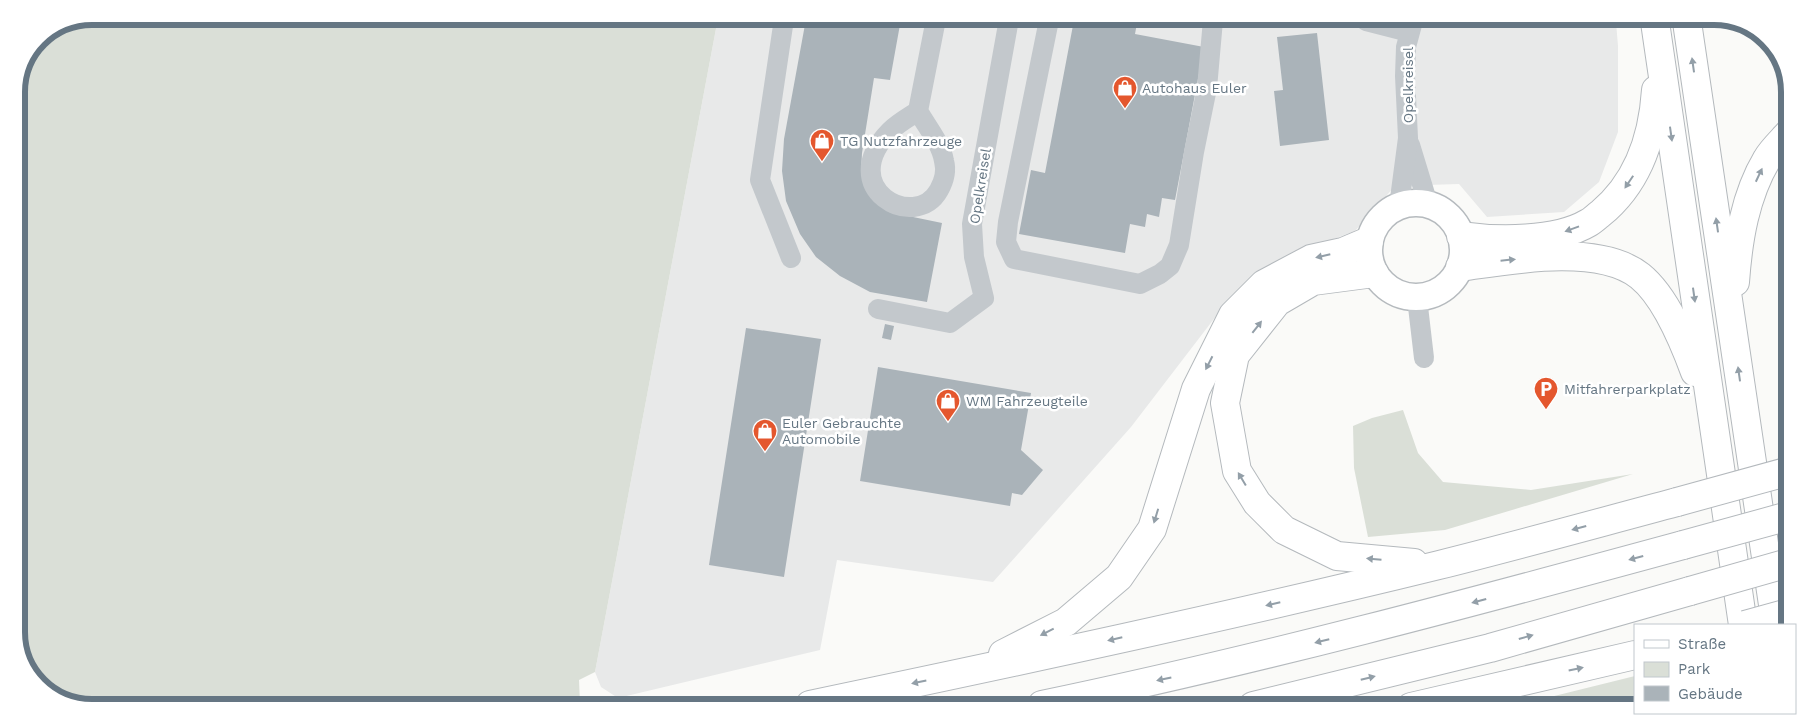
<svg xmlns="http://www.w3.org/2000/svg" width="1806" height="724" font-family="'Work Sans',sans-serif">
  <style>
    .built { fill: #e8e9e9 }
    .green { fill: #dadfd7 }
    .building { fill: #aab3b9 }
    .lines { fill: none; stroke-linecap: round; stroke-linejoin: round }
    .major-casing { stroke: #b5babe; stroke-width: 29 }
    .highway-casing { stroke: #b4b9bd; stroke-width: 30 }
    .minor { stroke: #c3c8cc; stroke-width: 20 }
    .major { stroke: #fff; stroke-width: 26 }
    .highway { stroke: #fff; stroke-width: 28 }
    .highway-bridge-casing { stroke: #b4b9bd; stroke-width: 30; stroke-linecap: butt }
    .highway-bridge { stroke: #fff; stroke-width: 28 }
    .oneway { fill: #939fa8 }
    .labels { text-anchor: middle; stroke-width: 5; stroke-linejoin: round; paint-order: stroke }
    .street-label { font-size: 14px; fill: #657683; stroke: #fff }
    .poi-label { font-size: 14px; fill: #657683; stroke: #fff; text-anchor: start }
    .rim { fill: none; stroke: #657683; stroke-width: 6 }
  </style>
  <rect width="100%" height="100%" fill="#fafaf8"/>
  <path class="built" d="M718 18 1616 22 1618 46V132L1599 182 1564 212 1487 217 1459 184 1395 186 1355 231 1304 250 1233 294 1131 427 993 582 837 560 820 650 618 698 601 687 595 672Z"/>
  <g class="green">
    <path d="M92 16 718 18 595 672 579 680 580 704 64 702 32 678 16 637V88L39 38Z"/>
    <path d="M1788 216 1787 338 1782 314 1779 232Z"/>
    <path d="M1403 410 1418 453 1443 482 1531 490 1633 474 1445 530 1368 537 1354 468 1353 426 1372 418Z"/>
    <path d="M1635 676V707H1510Z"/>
  </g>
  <g class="building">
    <path d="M806 19H901L890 80 874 78 862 153 861 173 866 188 874 200 889 212 942 223 927 302 870 292 840 276 816 257 800 234 786 201 782 171 784 139Z"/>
    <path d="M1074 20H1118L1137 23 1135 34 1204 47 1175 200 1162 198 1159 217 1147 214 1145 227 1130 224 1125 253 1019 234 1031 170 1045 173Z"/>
    <path d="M1317 33 1329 140 1280 146 1274 91 1283 90 1277 37Z"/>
    <path d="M885 324 894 326 891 340 882 338Z"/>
    <path d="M746 328 821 339 784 577 709 565Z"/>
    <path d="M878 367 1031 393 1021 450 1043 470 1022 495 1012 493 1010 506 860 481Z"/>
  </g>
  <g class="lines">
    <defs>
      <circle id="major" cx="1416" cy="250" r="47"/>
      <g id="highway">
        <path d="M1655 22 1743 625"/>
        <path d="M1687 22 1776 625"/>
        <path d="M1461 236C1497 241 1556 242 1588 223 1592 221 1596 217 1600 214 1638 183 1653 137 1656 90"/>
        <path d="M1460 267C1509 260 1598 243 1640 276 1666 297 1684 342 1695 372"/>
        <path d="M1374 273 1313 281 1277 302 1235 355 1225 403 1237 471 1257 503 1284 530 1337 556 1414 563"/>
        <path d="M1735 282C1738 240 1745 196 1767 159 1772 150 1782 141 1789 133"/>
        <path d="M1003 654 1066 622 1119 577 1152 529 1196 389 1233 315 1264 284 1311 259 1343 252 1369 241"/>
        <path d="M810 705C1020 661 1231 616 1439 565 1519 545 1598 523 1677 502"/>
        <path d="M1042 705C1258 660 1470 603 1683 545"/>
        <path d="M1253 706 1490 648 1690 591"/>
        <path d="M1411 707 1635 655"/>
      </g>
    </defs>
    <use href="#major" class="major-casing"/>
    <use href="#highway" class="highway-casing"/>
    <g class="minor">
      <path d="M784 19 760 180 791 258"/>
      <path d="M1049 20 1008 222 1006 242 1014 259 1140 284 1160 274 1170 266 1179 245 1194 152 1207 88 1213 20"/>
      <path d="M1366 21 1409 32"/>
      <path d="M918 111C909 117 898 123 890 131 834 188 915 233 939 190 944 181 947 172 944 161 941 143 927 127 918 111L936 19"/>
      <path d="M1410 145 1428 204"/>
      <path d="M1399 206 1408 138 1405 76 1406 47 1413 21"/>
      <path d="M1417 298 1424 358"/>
      <path d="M878 309 950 323 984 298 974 257 972 224 1009 19"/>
    </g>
    <use href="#major" class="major"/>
    <use href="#highway" class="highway"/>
    <defs>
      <g id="highway-bridge">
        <path d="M1677 502 1786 472"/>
        <path d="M1683 545 1785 517"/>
        <path d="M1690 591 1785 564"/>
        <path d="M1745 625 1785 614"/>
      </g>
    </defs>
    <use href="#highway-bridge" class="highway-bridge-casing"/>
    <use href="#highway-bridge" class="highway-bridge"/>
  </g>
  <defs><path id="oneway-solid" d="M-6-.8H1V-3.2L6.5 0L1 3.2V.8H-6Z" transform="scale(1.25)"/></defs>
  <g class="oneway">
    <use href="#oneway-solid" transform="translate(1693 65) rotate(-98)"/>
    <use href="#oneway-solid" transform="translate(1671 134) rotate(82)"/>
    <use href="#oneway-solid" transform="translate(1759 175) rotate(-65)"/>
    <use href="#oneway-solid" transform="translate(1629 182) rotate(124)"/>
    <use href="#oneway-solid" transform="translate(1717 225) rotate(-98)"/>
    <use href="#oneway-solid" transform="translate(1572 229) rotate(160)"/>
    <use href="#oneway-solid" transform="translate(1323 256) rotate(167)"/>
    <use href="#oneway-solid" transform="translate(1508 260) rotate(-6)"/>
    <use href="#oneway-solid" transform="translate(1694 295) rotate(82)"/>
    <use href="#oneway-solid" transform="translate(1257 327) rotate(-52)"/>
    <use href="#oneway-solid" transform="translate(1209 363) rotate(117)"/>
    <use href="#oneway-solid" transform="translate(1739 374) rotate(-98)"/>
    <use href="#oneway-solid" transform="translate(1242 479) rotate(-121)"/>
    <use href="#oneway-solid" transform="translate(1156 516) rotate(107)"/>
    <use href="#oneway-solid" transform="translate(1579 528) rotate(165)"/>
    <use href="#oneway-solid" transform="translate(1636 558) rotate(165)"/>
    <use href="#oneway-solid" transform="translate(1374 559) rotate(-175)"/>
    <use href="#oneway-solid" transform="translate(1479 601) rotate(165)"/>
    <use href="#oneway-solid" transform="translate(1273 604) rotate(167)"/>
    <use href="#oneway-solid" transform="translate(1047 632) rotate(153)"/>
    <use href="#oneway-solid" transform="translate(1526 637) rotate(-16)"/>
    <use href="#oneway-solid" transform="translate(1115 639) rotate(167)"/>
    <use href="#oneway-solid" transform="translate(1322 641) rotate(166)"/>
    <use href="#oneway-solid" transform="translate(1576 669) rotate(-12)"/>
    <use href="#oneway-solid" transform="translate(1368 678) rotate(-14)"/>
    <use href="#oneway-solid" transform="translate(1164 679) rotate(168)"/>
    <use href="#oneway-solid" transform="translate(919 682) rotate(168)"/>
  </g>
  <defs>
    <symbol id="shop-pin" viewBox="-11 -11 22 30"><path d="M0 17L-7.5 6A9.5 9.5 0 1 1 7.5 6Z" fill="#e4572e" stroke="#fff"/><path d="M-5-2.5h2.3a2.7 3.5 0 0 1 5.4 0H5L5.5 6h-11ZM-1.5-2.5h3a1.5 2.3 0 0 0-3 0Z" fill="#fff"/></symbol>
    <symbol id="parking-pin" viewBox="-11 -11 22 30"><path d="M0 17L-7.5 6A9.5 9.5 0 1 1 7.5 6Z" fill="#e4572e" stroke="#fff"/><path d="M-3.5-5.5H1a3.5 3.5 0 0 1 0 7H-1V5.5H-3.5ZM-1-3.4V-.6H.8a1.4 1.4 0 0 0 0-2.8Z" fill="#fff"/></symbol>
  </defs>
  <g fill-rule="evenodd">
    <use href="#shop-pin" x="1111" y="74" width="28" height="38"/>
    <use href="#shop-pin" x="808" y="127" width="28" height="38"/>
    <use href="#parking-pin" x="1532" y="375" width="28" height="38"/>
    <use href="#shop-pin" x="934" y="387" width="28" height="38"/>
    <use href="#shop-pin" x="751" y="417" width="28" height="38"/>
  </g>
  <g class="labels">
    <g class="street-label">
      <text transform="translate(1408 85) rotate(-90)" y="5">Opelkreisel</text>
      <text transform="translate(980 186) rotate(-81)" y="5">Opelkreisel</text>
    </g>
    <g class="poi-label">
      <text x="1142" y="93">Autohaus Euler</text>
      <text x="840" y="146">TG Nutzfahrzeuge</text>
      <text x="1564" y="394">Mitfahrerparkplatz</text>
      <text x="966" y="406">WM Fahrzeugteile</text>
      <text x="782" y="428">Euler Gebrauchte<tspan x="782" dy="16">Automobile</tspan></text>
    </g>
  </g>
  <path d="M0 0H1806V724H0ZM92 25H1714A67 67 0 0 1 1781 92V632A67 67 0 0 1 1714 699H92A67 67 0 0 1 25 632V92A67 67 0 0 1 92 25Z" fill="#fff" fill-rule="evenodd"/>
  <path class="rim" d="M92 25H1714A67 67 0 0 1 1781 92V632A67 67 0 0 1 1714 699H92A67 67 0 0 1 25 632V92A67 67 0 0 1 92 25Z"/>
  <rect x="1634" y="624" width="162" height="90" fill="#ffffff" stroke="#c1c8cd"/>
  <rect x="1644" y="640" width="25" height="8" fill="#ffffff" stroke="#c1c8cd"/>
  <text x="1678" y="649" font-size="15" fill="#657683">Straße</text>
  <rect x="1644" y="662" width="25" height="15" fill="#dadfd7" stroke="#c1c8cd"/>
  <text x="1678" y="674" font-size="15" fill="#657683">Park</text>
  <rect x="1644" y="686" width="25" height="15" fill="#aab3b9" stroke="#c1c8cd"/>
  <text x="1678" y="699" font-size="15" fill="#657683">Gebäude</text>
</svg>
